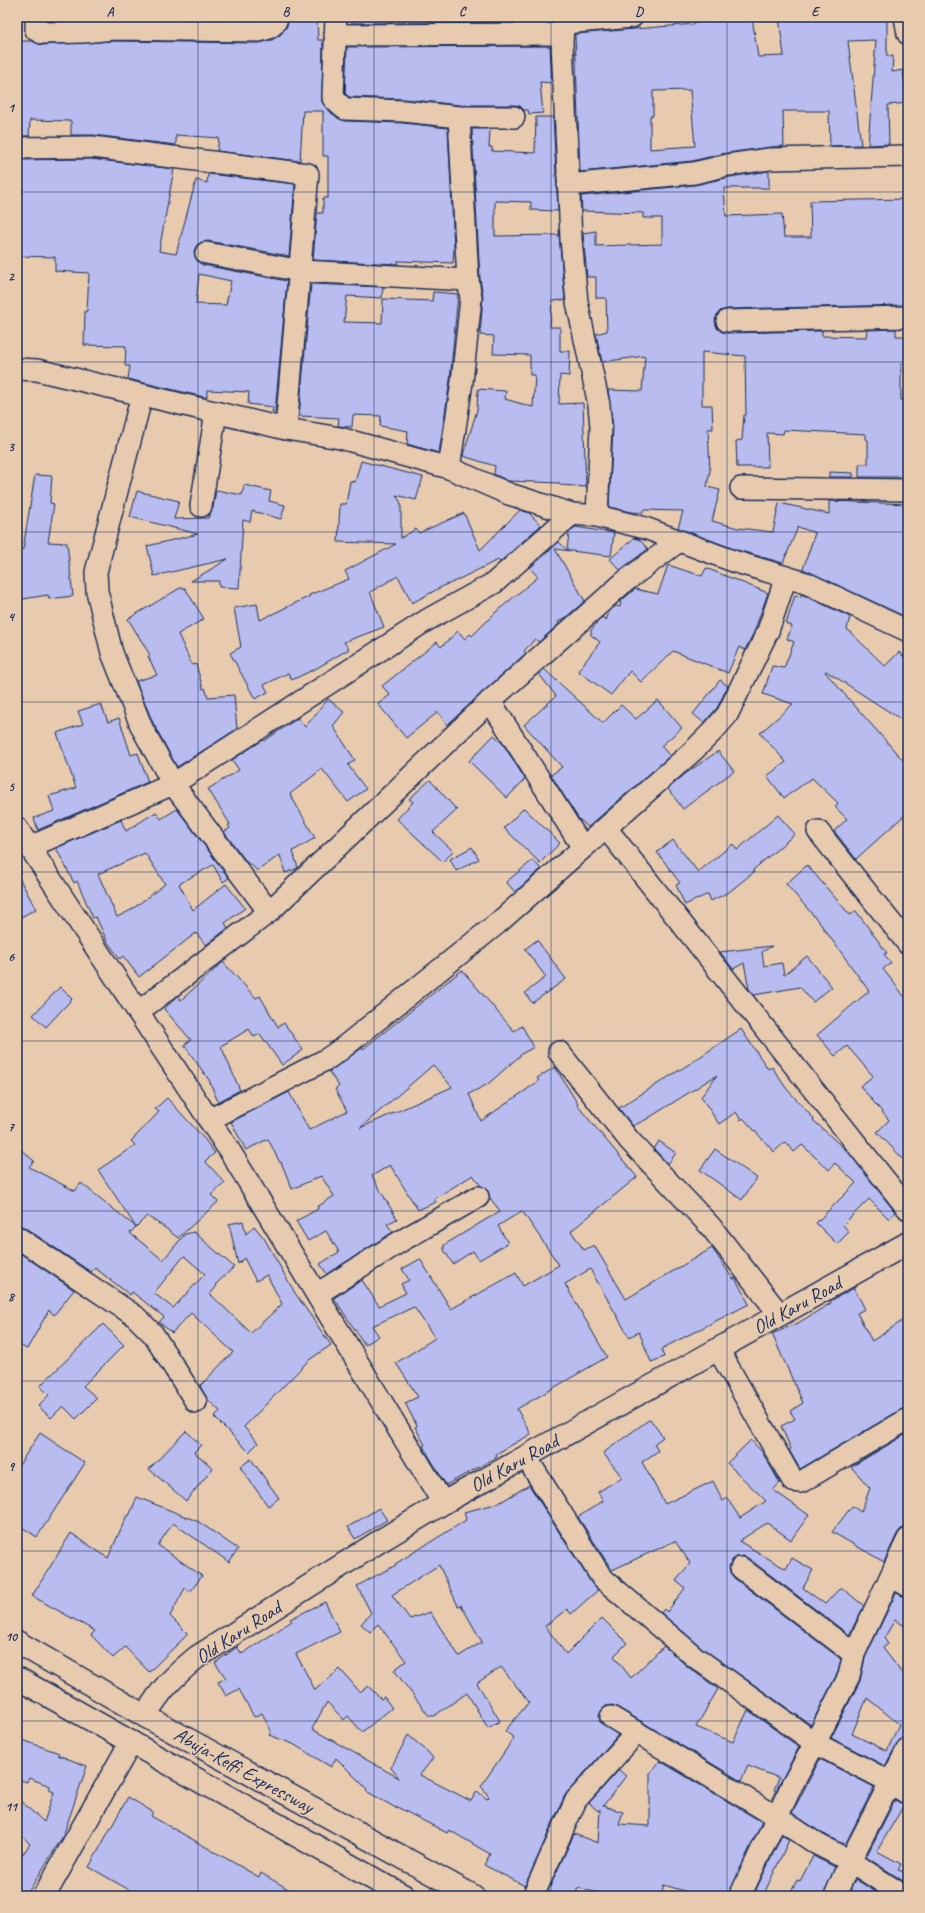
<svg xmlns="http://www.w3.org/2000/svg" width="925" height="1913" font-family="Caveat,sans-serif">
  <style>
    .building { fill: #b8bcee; stroke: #1b2f5e; fill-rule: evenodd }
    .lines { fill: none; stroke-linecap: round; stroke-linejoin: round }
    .minor-casing { stroke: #1b2f5e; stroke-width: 24 }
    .major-casing { stroke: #1b2f5e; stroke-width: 25 }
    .highway-casing { stroke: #1b2f5e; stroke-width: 25 }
    .minor { stroke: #e8cbaf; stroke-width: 21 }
    .major { stroke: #e8cbaf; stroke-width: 22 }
    .highway { stroke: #e8cbaf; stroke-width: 22 }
    .grid { fill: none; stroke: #1b2f5e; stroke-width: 1; stroke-opacity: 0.55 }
    .labels { text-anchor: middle; stroke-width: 3; stroke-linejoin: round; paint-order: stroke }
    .street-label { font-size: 20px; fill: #1b2f5e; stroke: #e8cbaf }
    .neatline { fill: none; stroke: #1b2f5e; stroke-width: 1.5 }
    .grid-label { font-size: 13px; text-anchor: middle; font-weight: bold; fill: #1b2f5e }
  </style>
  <rect width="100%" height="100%" fill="#e8cbaf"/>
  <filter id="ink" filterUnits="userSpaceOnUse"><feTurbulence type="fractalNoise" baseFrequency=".025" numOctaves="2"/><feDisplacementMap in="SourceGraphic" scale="8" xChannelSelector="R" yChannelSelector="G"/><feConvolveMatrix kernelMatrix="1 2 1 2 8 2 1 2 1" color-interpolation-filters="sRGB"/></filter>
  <g filter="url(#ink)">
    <g class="building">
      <path d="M48 17H114L48 21Z"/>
      <path d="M114 17H264L258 19Z"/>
      <path d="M289 17H317L318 40H323L322 102 338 118 345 121 403 123 448 128 454 248 453 263 398 261V264L313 260 317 213H323V198H328V156H323V111H303L300 161 217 151 219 138 176 135V145L93 135H71V121L30 120 29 136H17V41H32L42 45 114 41 259 43 272 40 280 35 287 26Z"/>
      <path d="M352 17H552V22L352 23Z"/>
      <path d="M740 17H752L758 57 784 56 779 17H887V56H893L892 72 903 70 907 103 888 105 889 144 868 145 876 40 848 41 861 145 830 146 829 111H783L784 146 770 147 726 153 692 161 580 172 575 34 694 24V23ZM690 90 695 146 650 149V116H653V91Z"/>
      <path d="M550 46 552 83 540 82 543 113 529 114 528 110H524L520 106 514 105H460L404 99 349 97 345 93 347 47Z"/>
      <path d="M536 117H553L558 211 531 210V202L495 201V236L559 235 565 300 552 301 550 327H560V351H570L569 376 560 375 559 404 583 403 586 487 560 485V483L508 481 494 474 495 466 463 456 477 410 478 389 506 391 505 399 533 407 535 375H530V355L493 354 494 336 480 335 483 296 480 279 472 129H490L489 147H492V151L535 153Z"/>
      <path d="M91 159 174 169 159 251 176 254 196 180 207 183 208 174 295 184 289 256 208 241 202 242 197 245 194 251 195 257 198 262 203 265 287 281 275 412H272L273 407 248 404 249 392 207 390V397H204L128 379 130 366H125L126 346 84 345 85 311H87L89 273 55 271V257L17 256V160ZM199 274 231 281 226 305 196 304Z"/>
      <path d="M769 171V188H724L726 216 782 214 784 237H811L810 201 908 199V264H905V305L727 309 720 311 717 315 715 321 717 328 722 332 727 333 822 331V336L866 337 867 330 896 329V336H908V364H901V400H908V477H859V464H868V440L866 439V434L784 430 783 434 767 433 768 467H737L736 441 742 440 744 415H746L745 356 702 352V405H712L713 429H708L710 470 707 487 720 490 712 521 738 528 773 532 779 503 829 514V501L908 504V618L803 569 815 533 798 527 783 563 737 550 678 528 683 511 643 510V513L632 512 609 507 613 427 608 390 642 391 645 356 602 362 596 334 607 331 606 298H596V277H587L583 233 596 231V246L662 244V218H643V213L582 211 581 196 695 185 730 177Z"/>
      <path d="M311 284 383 287 382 298 347 296 344 322 382 323 383 299 432 301 433 292 458 294 450 380 439 453 407 444 408 431 380 426 381 416 353 415 352 427 338 426 339 418 299 416Z"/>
      <path d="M361 461 423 477 416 500 396 495 401 503V538L416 529 419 533 464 513 480 550 520 510 529 513 541 525 500 562 498 560 447 585V584L412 603 398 576 370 592 384 627 344 642 349 649 317 668 292 680 288 673 264 685 268 692 255 699 230 653 241 647 234 608 257 604 260 620 310 596 309 595 349 579 345 571 396 544 338 542 340 504H346L350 481 355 482Z"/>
      <path d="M829 472 853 473V477H829Z"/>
      <path d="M35 475 52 476 50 503 54 504 48 542 67 543 73 596 49 599 48 595 17 600V551L23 549Z"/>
      <path d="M244 485 271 491 269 501 285 505 281 519 252 511 250 522 243 520 239 588 219 587V581H191L228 559 154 576 147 546 198 534 130 517 137 491 179 501 174 519 208 518 213 508 216 490 242 495Z"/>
      <path d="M575 527 614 533 611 556 555 549 585 601 565 618 558 622 559 624 539 642 535 639 524 651 526 653 447 725 438 712 406 738 378 704 390 695 382 686 437 642 441 647 458 631 465 639 470 634 472 636 497 611 538 577 530 568 559 542 567 550 569 533Z"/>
      <path d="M634 538 640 540 648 549 620 570 610 559Z"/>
      <path d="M668 565 702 576 706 568 768 593 754 632 745 650 739 647 728 673 673 651 641 682 630 671 611 695 578 671 600 642 591 635V630L602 617 606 620 610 610 616 606 620 607 621 601 635 589 658 594Z"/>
      <path d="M180 588H185L204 619 178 634 192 665 196 664 203 689 205 688 208 697 234 695 237 729 177 767 153 723 136 681 157 675 148 656 150 655 128 619Z"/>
      <path d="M801 594 850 617 847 629 885 666 899 652 908 661V724L826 671 825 672 908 766V812L856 859 834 831 847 819 835 807 838 803 812 778 784 798 767 776 786 762 760 733 793 704 763 694 772 666 784 668 794 642 787 639 792 626 786 624 795 595 801 597Z"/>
      <path d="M544 669 603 723 621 705 636 719 658 700 682 728 661 746 670 756 588 827 578 818 551 775 562 767 524 725 556 696 539 674Z"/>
      <path d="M720 680 728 686 717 708 704 723 693 714Z"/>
      <path d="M328 699 344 712 333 726 355 760 348 765 366 789 348 802 322 769 290 794 315 838 293 851 298 868 285 873 280 855 257 871 251 864 249 865 224 832 230 828 228 825 230 824 208 789 239 770 232 760 263 740 264 741 298 718 305 727Z"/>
      <path d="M101 704 108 722 119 718 131 755 138 753 148 782 38 830 34 818 54 811 49 796 76 788 57 733 83 724 78 711Z"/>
      <path d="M494 735 503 744 525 779 507 798 469 761Z"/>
      <path d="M718 751 734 771 683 809 668 789 685 774Z"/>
      <path d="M430 780 457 810 433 832 453 851 443 862 397 819 413 802 409 799Z"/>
      <path d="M524 808 560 843 540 863 504 828Z"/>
      <path d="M177 809 229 878 223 882 213 865 179 884 193 910 226 884 245 908 225 923 228 928 206 945 196 933 139 977 123 956 120 959 107 941 96 917 93 918 77 881 74 883 56 848 121 820 126 831 156 812 161 819ZM145 853 165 884 131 910 117 917 98 874Z"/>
      <path d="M778 815 795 834 753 870 754 872 729 892 711 901 708 894 685 905 676 885 680 883 657 852 673 840 698 872 733 844 737 850Z"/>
      <path d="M472 847 479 859 456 871 450 859Z"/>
      <path d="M533 860 541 869 515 892 506 882Z"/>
      <path d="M807 865 850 915 856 911 887 953 884 954 891 963 883 969 908 1001V1164L877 1132 889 1120 860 1086 873 1076 847 1046 835 1056 817 1035 869 991 819 922 786 884Z"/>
      <path d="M17 874 36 909 21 917 17 909Z"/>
      <path d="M537 940 566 979 532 1003 525 993 546 977 525 949Z"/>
      <path d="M772 946 762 952 764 966 782 963 784 975 807 956 832 987 813 1002 800 987 754 995 749 989 744 963 733 969 720 952Z"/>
      <path d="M223 962 256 998 260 996 278 1027 284 1023 303 1050 282 1065 260 1034 254 1037 249 1029 221 1046 240 1090 218 1102 209 1080 184 1045 191 1040 164 1009 178 996 181 1000Z"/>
      <path d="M462 970 514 1031 522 1026 534 1047 523 1053 488 1084 469 1094 481 1121 539 1081 537 1078 555 1067 578 1104 577 1105 637 1177 571 1231 584 1250 594 1245 626 1299 712 1248 733 1279 735 1278 749 1304 661 1349 664 1357 651 1362 639 1332 629 1337 590 1269 565 1284 607 1357 517 1409 531 1434 496 1454 497 1457 446 1485 423 1446 425 1445 415 1427 417 1426 405 1403 418 1397 396 1363 435 1338 414 1307 372 1326 379 1336 365 1345 334 1298 362 1280 379 1306 406 1293 401 1284 409 1280 402 1269 420 1259 451 1309 516 1273 523 1286 559 1265 522 1211 498 1226 508 1243 479 1260 473 1251 453 1264 444 1250V1245L500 1211 490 1198 488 1191 481 1186 473 1175 434 1199 436 1202 418 1210 390 1165 372 1176 397 1219 387 1224 393 1232 327 1274 320 1264 339 1252 326 1231 308 1241 296 1221 318 1209 317 1207 334 1196 321 1176 292 1189 281 1162 280 1163 268 1139 246 1150 231 1122 289 1092 309 1130 347 1111 335 1089 339 1086 329 1072 362 1048 363 1049ZM433 1065 452 1087 360 1128Z"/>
      <path d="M60 987 72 999 46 1027 33 1015Z"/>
      <path d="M741 1029 768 1069 772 1067 786 1088 814 1119 813 1120 849 1153 895 1212 889 1219 869 1199 843 1225 849 1232 837 1244 816 1223 856 1183 835 1163 829 1170 802 1145 794 1152 785 1142 774 1152 743 1118 741 1120 736 1112 719 1124 701 1097 717 1075 647 1119 633 1126 620 1110 619 1108 694 1061Z"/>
      <path d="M167 1098 202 1136 215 1153 205 1161 225 1183 211 1195 218 1202 178 1238 164 1227 147 1216 136 1227 98 1170 135 1145 131 1141 159 1112 155 1109Z"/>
      <path d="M659 1141 676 1153 668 1164 654 1149Z"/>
      <path d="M17 1146 34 1161 29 1167 75 1191 81 1183 136 1227 130 1233 163 1260 185 1234 194 1232 234 1267 215 1285 217 1286 210 1294 251 1333 282 1304 267 1275 256 1281 244 1258 238 1264 229 1224 243 1221 246 1234 254 1226 264 1238 295 1293 331 1345 309 1360 244 1427 258 1443 249 1452 214 1417 220 1411 207 1399 200 1386 233 1352 191 1313 172 1333 159 1322 164 1317 132 1292 130 1295 95 1268 91 1272 24 1227 17 1225ZM184 1256 205 1274 173 1308 154 1293Z"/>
      <path d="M715 1149 757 1178 742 1200 700 1170Z"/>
      <path d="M17 1251 74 1290 54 1315 49 1310 27 1349 17 1344Z"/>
      <path d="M854 1288 865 1309 857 1313 872 1341 908 1317V1407L902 1409 800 1469 789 1450 791 1449 781 1426 795 1419 790 1411 803 1403 772 1334 798 1323 831 1303 830 1301Z"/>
      <path d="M103 1324 124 1345 83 1386 97 1398 76 1419 63 1406 51 1418 38 1406 49 1395 40 1386Z"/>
      <path d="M650 1419 663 1437 654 1444 658 1451 642 1462 665 1504 713 1481 723 1501 727 1498 740 1518 766 1501 727 1463 751 1440 762 1452 780 1483 773 1490 809 1515 791 1540 767 1523 739 1541 786 1569 792 1558 813 1570 803 1588 825 1604 841 1587 864 1606 849 1635 748 1558 743 1556 737 1557 731 1561 729 1567 730 1572 734 1578 841 1659 838 1672 811 1725 702 1648 661 1613 664 1609 667 1612 685 1588 676 1581 690 1563 675 1541 612 1570 578 1517 603 1501 598 1492 622 1477 603 1453Z"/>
      <path d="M186 1431 201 1445 194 1452 213 1468 186 1501 149 1469Z"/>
      <path d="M40 1433 85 1463 37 1537 17 1524V1468Z"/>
      <path d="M908 1433V1527L901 1529 897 1534 884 1562 832 1532 852 1506 861 1512 870 1488 851 1467Z"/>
      <path d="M251 1459 279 1498 268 1506 240 1467Z"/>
      <path d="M529 1485 592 1584 598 1590 571 1614 567 1609 545 1626 566 1654 602 1618 627 1643 614 1656 631 1678 664 1646 688 1667 718 1689 696 1727 733 1742 748 1710 799 1747 776 1791 774 1790 779 1778 748 1766 741 1781 617 1707 612 1705 606 1706 601 1711 599 1716 600 1722 618 1735 565 1795 525 1886 484 1865 490 1854 449 1830 447 1833 397 1807 396 1808 366 1791 367 1789 336 1758 331 1767 293 1744 269 1735 271 1731 262 1713 254 1717 239 1689 226 1696 218 1682 226 1678 215 1663 237 1647 242 1654 292 1621 290 1619 325 1602 340 1632 296 1654 315 1690 340 1669 360 1692 368 1686 381 1699 384 1697 392 1708 362 1732 348 1716 344 1720 327 1702 312 1729 399 1778 391 1768 408 1735 427 1751 433 1758 420 1775 471 1801 477 1791 487 1799 489 1797 481 1786 514 1738 505 1731 529 1702 501 1667 477 1683 500 1721 488 1728 467 1693 434 1716H429L394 1670 406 1661 378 1624 370 1632 361 1624 371 1613 357 1586 396 1565 395 1564 466 1520 464 1512 499 1503ZM439 1565 458 1606 461 1605 482 1642 459 1656 430 1612 410 1619 392 1595Z"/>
      <path d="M137 1497 199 1522 238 1549 229 1562 173 1523 158 1545 202 1576 190 1592 185 1588 170 1616 188 1634 149 1672 125 1647 113 1658 91 1635 95 1631 32 1596 71 1533 108 1558 127 1515 129 1516Z"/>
      <path d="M379 1508 387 1520 355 1539 348 1527Z"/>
      <path d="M896 1593 908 1598V1628L895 1620 884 1638 888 1644 883 1648 908 1681V1736L902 1738 898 1742 885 1766 831 1738 860 1681 865 1658ZM867 1698 899 1724 887 1751 852 1734Z"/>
      <path d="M17 1738 59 1753 58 1755 87 1766 63 1836 26 1896H17V1862L30 1844 17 1831V1798L44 1822 54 1792 49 1790 50 1786 29 1778 27 1782 17 1779Z"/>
      <path d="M820 1759 874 1787 845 1845 823 1834 792 1813Z"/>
      <path d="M660 1761 762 1822 728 1896H691V1893L664 1885 661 1896H611L578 1888 575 1896H556L547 1893 574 1834 598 1843 600 1809 598 1811 589 1803 619 1770 626 1776 603 1806 623 1812 619 1824 650 1826V1773Z"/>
      <path d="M128 1797 153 1812 151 1816 259 1877 261 1873 300 1896H140L89 1867Z"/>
      <path d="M895 1800 904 1805 877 1851 901 1864 898 1870 908 1873V1884L866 1857Z"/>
      <path d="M782 1835 789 1840 763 1896H753Z"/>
      <path d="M813 1856 835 1867 823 1896H789L797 1880 800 1881Z"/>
      <path d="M855 1879 882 1896H848Z"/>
    </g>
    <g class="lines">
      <defs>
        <g id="minor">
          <path d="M36 17V30L42 33 83 32 114 29 259 31C267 29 276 27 277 17"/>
          <path d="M336 17 333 98 340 105 345 109 404 111 459 117H514"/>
          <path d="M564 17 562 42 571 239 577 302 599 405 601 427 597 516"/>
          <path d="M905 17 908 34"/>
          <path d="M565 23 632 17"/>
          <path d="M335 35 562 34"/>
          <path d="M17 148 92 147 308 174 286 429"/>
          <path d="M568 185 694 173 728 165 769 159 908 156"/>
          <path d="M206 253 301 271 468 280"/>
          <path d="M727 321 908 317"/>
          <path d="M17 369 37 370 286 429 340 438 449 468 509 494 572 514 597 516 645 528 733 561 806 583 908 631"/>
          <path d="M142 395 96 572 97 591 112 653 142 728 173 784 269 912"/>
          <path d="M449 468 462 382 471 298 468 280 459 117"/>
          <path d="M741 488 908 490"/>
          <path d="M201 506 216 412"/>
          <path d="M490 701 583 848"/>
          <path d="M17 828 231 1153 443 1503"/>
          <path d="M606 828 908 1209"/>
          <path d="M818 831 908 944"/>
          <path d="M30 847 173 784 427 620 494 583 572 514"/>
          <path d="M138 1012 269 912 490 701 623 583 679 541"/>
          <path d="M559 1052 629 1140 711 1227 780 1315"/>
          <path d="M209 1120 327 1059 340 1050 498 923 693 751 714 730 727 715 768 631 786 577"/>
          <path d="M17 1237 135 1316 153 1334 196 1402"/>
          <path d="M317 1294 401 1241 478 1197"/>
          <path d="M718 1349 793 1481 801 1482 908 1419"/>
          <path d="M526 1457 602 1578 695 1657 815 1743 890 1782 908 1794"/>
          <path d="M741 1568 854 1654"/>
          <path d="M891 1576 908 1586"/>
          <path d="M611 1717 777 1817 817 1844 850 1861 904 1896"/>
          <path d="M533 1896 576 1800 637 1732"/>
          <path d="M740 1896 792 1785 815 1743 849 1676 854 1654 908 1539"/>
          <path d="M835 1896 850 1861 908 1748"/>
        </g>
        <g id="major">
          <path d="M145 1716C161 1689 173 1677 197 1657L380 1541 443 1503 908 1243"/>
          <path d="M44 1896 131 1742"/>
        </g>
        <g id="highway">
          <path d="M17 1642 145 1716 473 1896"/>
          <path d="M17 1678 404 1896"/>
        </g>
      </defs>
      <use href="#minor" class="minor-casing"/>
      <use href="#major" class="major-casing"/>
      <use href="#highway" class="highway-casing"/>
      <use href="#minor" class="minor"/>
      <use href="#major" class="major"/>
      <use href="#highway" class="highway"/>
    </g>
  </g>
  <path class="grid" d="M198 17V1896M374 17V1896M551 17V1896M727 17V1896M17 192H908M17 362H908M17 532H908M17 702H908M17 872H908M17 1041H908M17 1211H908M17 1381H908M17 1551H908M17 1721H908"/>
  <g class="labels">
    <g class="street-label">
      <text transform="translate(797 1305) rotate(-29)" y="7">Old Karu Road</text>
      <text transform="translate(514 1463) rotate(-29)" y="7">Old Karu Road</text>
      <text transform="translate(238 1632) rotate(-33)" y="7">Old Karu Road</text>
      <text transform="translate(244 1770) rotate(29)" y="7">Abuja-Keffi Expressway</text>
    </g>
  </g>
  <rect width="925" height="1913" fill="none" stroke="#e8cbaf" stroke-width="44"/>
  <rect x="22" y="22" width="881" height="1869" class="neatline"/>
  <g class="grid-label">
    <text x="110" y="16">A</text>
    <text x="286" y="16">B</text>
    <text x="462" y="16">C</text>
    <text x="639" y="16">D</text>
    <text x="815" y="16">E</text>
    <text x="11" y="112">1</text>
    <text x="11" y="281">2</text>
    <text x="11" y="451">3</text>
    <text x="11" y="621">4</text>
    <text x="11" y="791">5</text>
    <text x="11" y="961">6</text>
    <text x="11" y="1131">7</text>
    <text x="11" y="1301">8</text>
    <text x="11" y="1471">9</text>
    <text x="11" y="1641">10</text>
    <text x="11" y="1811">11</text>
  </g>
</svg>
